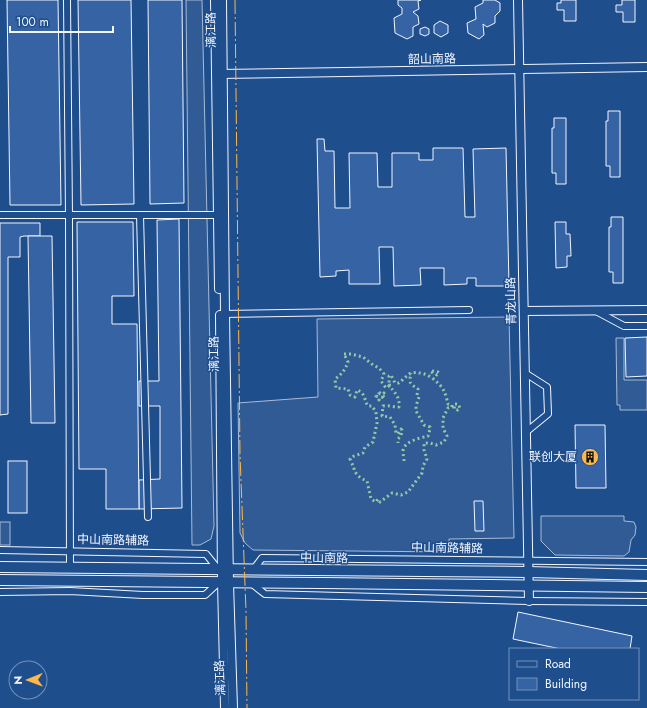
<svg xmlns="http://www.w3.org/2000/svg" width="647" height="708" font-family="Jost,'Noto Sans SC',sans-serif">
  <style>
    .built { fill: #305b95; stroke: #a8bbd7 }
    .building { fill: #3563a3; stroke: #f2f6ff }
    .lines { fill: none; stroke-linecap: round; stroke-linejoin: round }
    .minor-casing { stroke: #f2f6ff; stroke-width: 8 }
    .tertiary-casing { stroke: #f2f6ff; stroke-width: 10 }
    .primary-casing { stroke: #f2f6ff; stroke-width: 12 }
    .minor { stroke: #1f4e8c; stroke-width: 6 }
    .tertiary { stroke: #1f4e8c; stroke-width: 8 }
    .primary { stroke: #1f4e8c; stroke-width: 10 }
    .hedge { stroke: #97c8a6; stroke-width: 3; stroke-dasharray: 2 3; stroke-linecap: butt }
    .power { stroke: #ffb74d; stroke-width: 1; stroke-dasharray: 14 3 2 3; stroke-linecap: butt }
    .labels { text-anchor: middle; stroke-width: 3; stroke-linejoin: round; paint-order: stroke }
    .street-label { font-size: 12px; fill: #f2f6ff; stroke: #1f4e8c }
    .poi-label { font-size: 12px; fill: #f2f6ff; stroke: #1f4e8c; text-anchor: end }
  </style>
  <rect width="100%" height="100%" fill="#1f4e8c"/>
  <g class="built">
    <path d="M186 0H202L214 526 211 539 200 545H192Z"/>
    <path d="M509 317 514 538 449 539V552L253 550 245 543 240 533 238 403 318 397 317 319Z"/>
    <path d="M616 338H624V380H647V410H620V405H617Z"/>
    <path d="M541 516H624V521L634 522 636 527 635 535 631 540 629 552 624 556 555 555 541 541Z"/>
    <rect x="0" y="522" width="10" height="23"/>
  </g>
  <g class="building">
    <path d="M7 0H58L61 205H10Z"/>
    <path d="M78 0H131L134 204 81 205Z"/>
    <path d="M148 0H182L184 203 150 204Z"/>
    <path d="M398 0H421L418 1 419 9 413 12 418 16 419 24 413 27V36L407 39 395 33 394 18 402 14V8L398 5Z"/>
    <path d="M483 0H495L500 3V11L495 16V23L487 27 483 24 484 35 479 39 468 33 467 23 476 19 475 7 483 3Z"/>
    <path d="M561 0H576V21H564V10H557V3H561Z"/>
    <path d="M622 0H635V22H623V12H616V5H622Z"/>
    <path d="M440 21 448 25V33L441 37 434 33V25Z"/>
    <path d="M425 27 429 29V34L425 36 420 34V29Z"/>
    <path d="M608 111H620V177H610V166H606V121H608Z"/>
    <path d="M554 118H566V184H556V173H552V128H554Z"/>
    <path d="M317 139H324L325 151H334L335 208H350L349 153H377L378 187H392V153H419V160H433V148H463L465 217H475L473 149 506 148 509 286H476V278H467V284L444 285V268H420L421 285 394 286 393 247H379L380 284H349V270L336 271V276L320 277Z"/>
    <path d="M611 217H623V283H613V272H609V227H611Z"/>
    <path d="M179 219 182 508 139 509V480L160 479V406H139V381H159L157 220Z"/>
    <path d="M77 222H133L134 296H112V324H137L139 509H106V469H79Z"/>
    <path d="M555 222H566V234H570L571 256H567V267L556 268Z"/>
    <path d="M0 223H40V236H24L20 237V257H8V414L0 415Z"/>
    <path d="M28 236H52L55 423H31Z"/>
    <path d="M647 337V376L626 377 625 338Z"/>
    <path d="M575 425H605L606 488H576Z"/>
    <rect x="8" y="461" width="19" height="52"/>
    <path d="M474 501H483L484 531H475Z"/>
    <path d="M518 612 632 636 630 649H561L513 639Z"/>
  </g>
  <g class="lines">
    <defs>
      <g id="minor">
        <path d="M67 0 69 215 70 568"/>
        <path d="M0 215H219"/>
        <path d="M140 215 148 517"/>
        <path d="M596 311 624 326H647"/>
        <path d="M221 314 469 310"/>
        <path d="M525 373 547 387 548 414 526 432"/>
        <path d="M0 550 206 554 218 569"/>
        <path d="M253 570 262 558 647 562"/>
        <path d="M251 583 265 594 529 601 647 602"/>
        <path d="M0 592 70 591 143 595H205L218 583"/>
      </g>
      <g id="tertiary">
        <path d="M215 0 219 289"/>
        <path d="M222 0 225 314 229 583 233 708"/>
        <path d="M518 0 529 601"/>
        <path d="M218 74 647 67"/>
        <path d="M524 311 647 310"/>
        <path d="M220 315 222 583 225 708"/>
      </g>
      <g id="primary">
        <path d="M0 567 528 572 647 575"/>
        <path d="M0 580C216 583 431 583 647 587"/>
      </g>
    </defs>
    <use href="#minor" class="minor-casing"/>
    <use href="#tertiary" class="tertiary-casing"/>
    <use href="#primary" class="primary-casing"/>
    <use href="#minor" class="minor"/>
    <use href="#tertiary" class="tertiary"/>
    <use href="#primary" class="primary"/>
    <g class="hedge">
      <path d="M344 354H351L363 357 373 365 379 368 384 374 381 381 386 388 389 386V376L391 375 395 383H399L409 374C412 373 416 372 419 373 428 373 440 383 444 391 446 395 447 400 448 404L452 405V407L448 408 443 418V428L447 436 444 442 436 445 430 443H424V450L427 459 423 466 422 473 408 492 401 495 392 493 380 502 378 499 376 502 371 499 367 481C353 475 356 471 350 459L354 456 363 453 365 447 373 442 377 423 376 412 372 406H368C364 401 366 393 357 390L355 397 350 395 348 389 336 388 335 379C342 374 345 370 348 362Z"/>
      <path d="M432 371 438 372 439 373 437 375 431 372Z"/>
      <path d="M389 384C394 394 400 395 399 407 394 407 388 405 383 406L382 416 390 417 395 425 396 433 398 434 401 429 402 430 401 436 398 439V443"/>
      <path d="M379 392 381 394 384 393 382 395 385 398 381 397 379 400V397L376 396 379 394Z"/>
      <path d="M455 404H458L460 408 458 410 454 409Z"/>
      <path d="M404 461C404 458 403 455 403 451 404 441 420 438 428 436L430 429V427L424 425 416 411V406L419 397 417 395 418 389C409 383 409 383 411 373"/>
    </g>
    <path class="power" d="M235 0 240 454 246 611 247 708"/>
  </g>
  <defs>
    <symbol id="building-disc" viewBox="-11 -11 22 22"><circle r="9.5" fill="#ffb74d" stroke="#1f4e8c"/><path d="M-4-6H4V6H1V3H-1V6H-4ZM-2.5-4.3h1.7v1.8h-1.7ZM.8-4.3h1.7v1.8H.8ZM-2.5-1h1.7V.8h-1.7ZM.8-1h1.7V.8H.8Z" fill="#111"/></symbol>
  </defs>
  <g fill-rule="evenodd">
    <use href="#building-disc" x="580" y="447" width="20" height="20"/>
  </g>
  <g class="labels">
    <g class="street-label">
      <text transform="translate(211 30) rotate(-91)" y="4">漓江路</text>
      <text transform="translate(432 59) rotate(-1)" y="4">韶山南路</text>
      <text transform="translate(511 301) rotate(-91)" y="4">青龙山路</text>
      <text transform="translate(214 354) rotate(-91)" y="4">漓江路</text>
      <text transform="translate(113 540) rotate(1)" y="4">中山南路辅路</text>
      <text transform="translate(447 548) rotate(1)" y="4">中山南路辅路</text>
      <text transform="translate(324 558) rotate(1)" y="4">中山南路</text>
      <text transform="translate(220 678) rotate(-92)" y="4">漓江路</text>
    </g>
    <g class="poi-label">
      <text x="577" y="461">联创大厦</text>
    </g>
  </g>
  <rect x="509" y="648" width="130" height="52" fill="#1f4e8c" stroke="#7391ba"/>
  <rect x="517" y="661" width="20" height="6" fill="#1f4e8c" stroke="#7391ba"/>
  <text x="545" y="668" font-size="12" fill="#f2f6ff">Road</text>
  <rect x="517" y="678" width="20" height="12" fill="#3563a3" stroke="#7391ba"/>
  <text x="545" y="688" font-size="12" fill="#f2f6ff">Building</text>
  <g transform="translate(28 680) rotate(269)"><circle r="19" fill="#1f4e8c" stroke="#7391ba"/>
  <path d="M0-3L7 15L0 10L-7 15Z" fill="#ffb74d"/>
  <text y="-6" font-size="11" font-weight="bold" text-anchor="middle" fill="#f2f6ff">N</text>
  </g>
  <path d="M10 26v6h103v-6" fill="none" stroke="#f2f6ff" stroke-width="2"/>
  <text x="16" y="26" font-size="12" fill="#f2f6ff" stroke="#1f4e8c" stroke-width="3" paint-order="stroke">100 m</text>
</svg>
